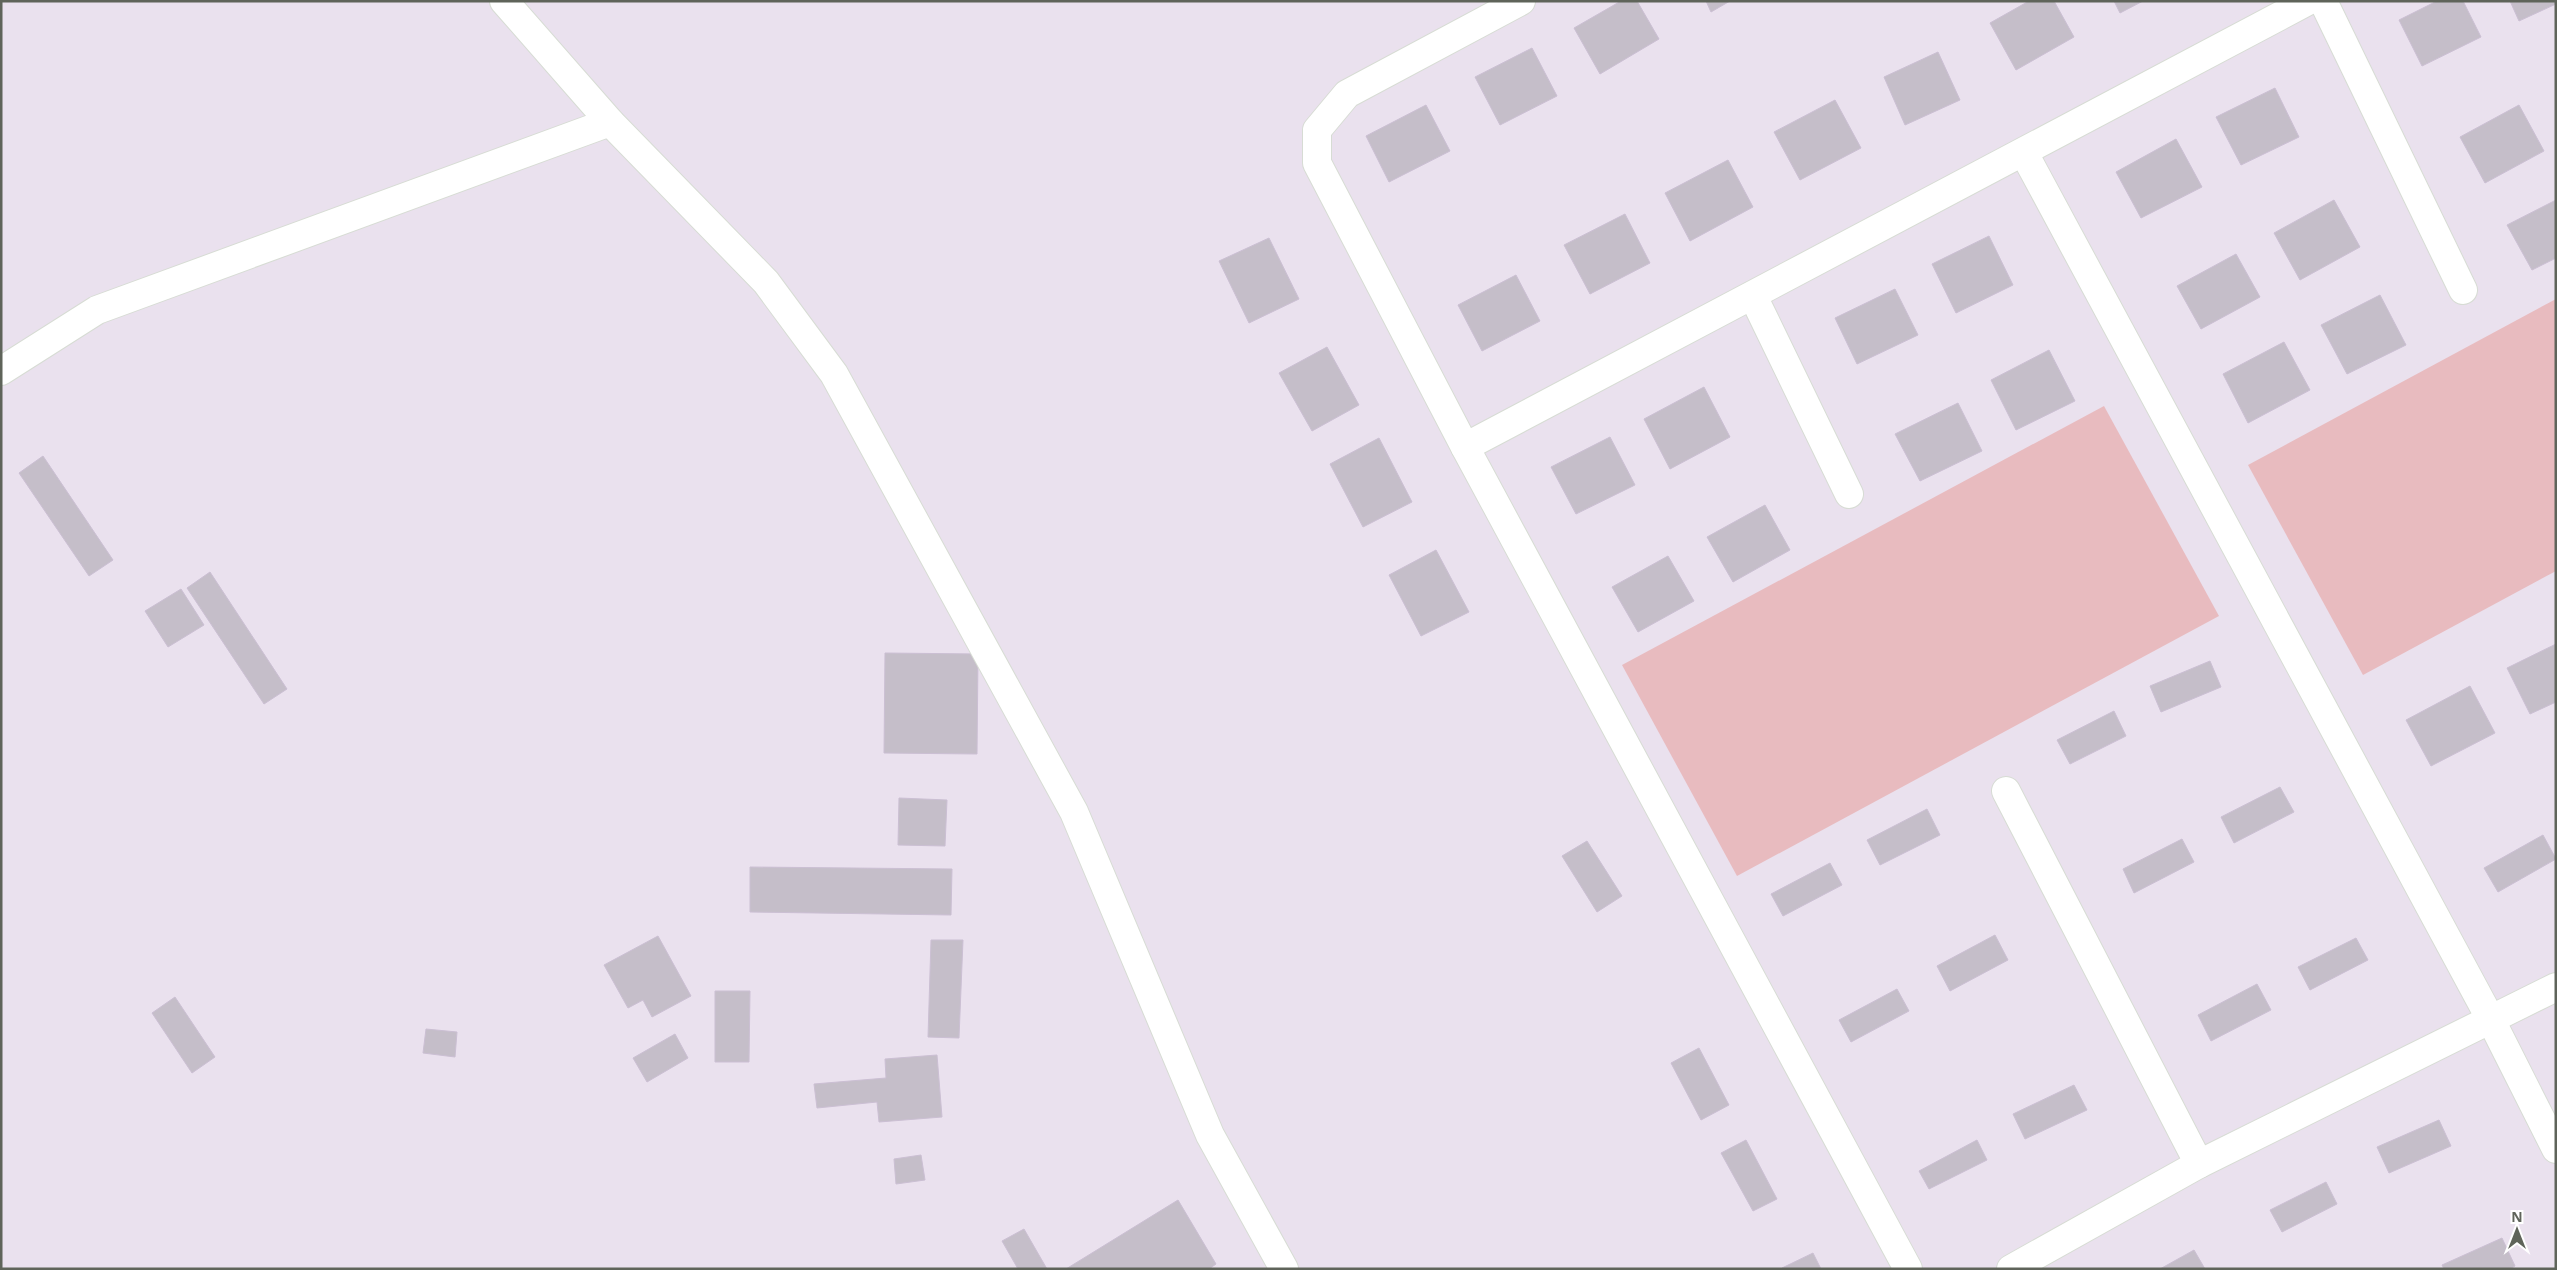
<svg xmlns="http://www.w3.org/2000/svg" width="2557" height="1270" font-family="'Noto Sans',sans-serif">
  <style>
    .green { fill: #e8bbbf }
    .building { fill: #c5bec9; stroke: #cbbfd3 }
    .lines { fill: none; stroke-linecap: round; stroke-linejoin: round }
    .minor-casing { stroke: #d7dcd4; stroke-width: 30 }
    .minor { stroke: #fff; stroke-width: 28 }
  </style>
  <rect width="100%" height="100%" fill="#eae1ee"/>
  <g class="green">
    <path d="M2556 299V571L2363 675 2248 465Z"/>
    <path d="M2104 406 2219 616 1737 876 1622 665Z"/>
  </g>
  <g class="building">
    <path d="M1621 1H1637L1659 39 1600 74 1574 28Z"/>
    <path d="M1706 1H1730L1711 12Z"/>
    <path d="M2029 1H2054L2074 37 2016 70 1990 23Z"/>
    <path d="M2114 1H2143L2120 13Z"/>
    <path d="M2437 1H2463L2481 37 2422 66 2399 20Z"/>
    <path d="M2510 1H2556V4L2519 21Z"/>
    <path d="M1532 48 1557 96 1500 125 1475 77Z"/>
    <path d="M1938 52 1960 100 1905 125 1884 77Z"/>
    <path d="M2275 88 2299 137 2241 165 2216 117Z"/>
    <path d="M1835 100 1861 148 1800 180 1774 132Z"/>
    <path d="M1426 105 1450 151 1389 182 1366 136Z"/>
    <path d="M2519 105 2544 151 2485 183 2460 137Z"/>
    <path d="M2176 139 2202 187 2141 218 2116 172Z"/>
    <path d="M1728 160 1753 207 1690 241 1665 193Z"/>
    <path d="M2334 200 2360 247 2300 280 2274 233Z"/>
    <path d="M2556 200V258L2532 270 2507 225Z"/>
    <path d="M1625 214 1650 263 1590 294 1564 245Z"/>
    <path d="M1989 236 2013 285 1956 313 1932 264Z"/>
    <path d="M1269 238 1299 299 1249 323 1219 261Z"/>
    <path d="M2236 254 2260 297 2201 329 2177 286Z"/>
    <path d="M1516 275 1540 321 1482 351 1458 305Z"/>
    <path d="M1895 289 1918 335 1857 364 1835 318Z"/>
    <path d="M2380 295 2406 345 2347 374 2321 325Z"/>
    <path d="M2284 342 2310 390 2248 423 2223 374Z"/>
    <path d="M1327 347 1359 405 1312 431 1279 373Z"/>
    <path d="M2049 350 2075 401 2016 430 1991 380Z"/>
    <path d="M1704 387 1730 437 1670 469 1644 419Z"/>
    <path d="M1958 403 1982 451 1920 481 1895 434Z"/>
    <path d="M1610 437 1635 485 1576 514 1551 467Z"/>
    <path d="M1379 438 1412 502 1363 527 1330 464Z"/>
    <path d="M43 456 113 560 89 576 19 473Z"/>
    <path d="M1765 505 1790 550 1733 582 1707 537Z"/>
    <path d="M1436 550 1469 612 1421 636 1389 575Z"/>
    <path d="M1668 556 1694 601 1638 632 1612 587Z"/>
    <path d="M210 572 287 689 264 704 187 588Z"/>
    <path d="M181 589 204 625 168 647 145 611Z"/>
    <path d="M2556 644V702L2530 714 2507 668Z"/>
    <path d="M885 653 978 654 977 754 884 753Z"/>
    <path d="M2210 661 2221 687 2161 712 2150 686Z"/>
    <path d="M2470 686 2495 733 2431 766 2406 720Z"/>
    <path d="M2114 711 2126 736 2070 764 2057 740Z"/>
    <path d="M2280 787 2294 812 2234 843 2221 817Z"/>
    <path d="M899 798 947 800 945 846 898 845Z"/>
    <path d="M1927 809 1940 835 1880 865 1867 840Z"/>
    <path d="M2543 835 2556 859 2498 892 2484 868Z"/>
    <path d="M2182 839 2194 862 2134 893 2123 869Z"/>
    <path d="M1587 841 1622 896 1597 912 1562 856Z"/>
    <path d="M1830 863 1842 885 1783 916 1771 894Z"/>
    <path d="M750 867 952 869 951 915 750 912Z"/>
    <path d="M1995 935 2008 960 1950 991 1937 966Z"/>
    <path d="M658 936 691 996 652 1017 643 1000 628 1008 604 965Z"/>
    <path d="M2356 938 2368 960 2310 990 2298 967Z"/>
    <path d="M931 940H963L959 1038 928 1037Z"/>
    <path d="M2257 984 2271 1010 2211 1041 2198 1015Z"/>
    <path d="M1897 989 1909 1011 1851 1042 1839 1020Z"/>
    <path d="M715 991H750L749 1062H715Z"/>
    <path d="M175 997 215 1057 192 1073 152 1013Z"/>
    <path d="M426 1029 457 1032 455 1057 423 1053Z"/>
    <path d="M675 1034 688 1058 647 1082 633 1058Z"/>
    <path d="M1699 1048 1729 1105 1701 1120 1671 1063Z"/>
    <path d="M937 1055 942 1117 879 1122 877 1102 817 1108 814 1084 886 1078 885 1059Z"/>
    <path d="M2074 1085 2087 1110 2025 1139 2013 1114Z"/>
    <path d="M2439 1120 2451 1146 2389 1173 2377 1147Z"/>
    <path d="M1746 1140 1777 1199 1753 1211 1721 1153Z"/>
    <path d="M1977 1140 1987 1160 1929 1189 1919 1171Z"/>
    <path d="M921 1155 925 1180 896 1184 894 1159Z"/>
    <path d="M2326 1182 2337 1204 2282 1232 2270 1210Z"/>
    <path d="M1178 1200 1216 1264 1209 1269H1066Z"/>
    <path d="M1024 1229 1047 1269H1018L1002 1241Z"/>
    <path d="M2502 1238 2515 1266 2510 1269H2444L2442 1265Z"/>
    <path d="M2194 1250 2205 1269H2160Z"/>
    <path d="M1813 1253 1821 1269H1782V1268Z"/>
  </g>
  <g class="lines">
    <defs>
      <g id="minor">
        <path d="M504 1 610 122 766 282 834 374 1074 812 1210 1135 1284 1269"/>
        <path d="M1521 1 1347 94 1317 130V163L1465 447 1908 1269"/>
        <path d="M2323 1 2463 290"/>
        <path d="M2024 153 2491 1020 2556 1149"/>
        <path d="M1753 296 1849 494"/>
        <path d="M1 371 97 310 610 122"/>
        <path d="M1465 447 2308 1"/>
        <path d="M2006 791 2199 1164"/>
        <path d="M2011 1269 2199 1164 2556 987"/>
      </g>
    </defs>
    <use href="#minor" class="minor-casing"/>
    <use href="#minor" class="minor"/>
  </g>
  <rect width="2557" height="1270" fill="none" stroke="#5f645a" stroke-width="5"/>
  <g transform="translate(2517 1230)" stroke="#ffffff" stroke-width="4" paint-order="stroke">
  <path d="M0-4L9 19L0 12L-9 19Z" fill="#5f645a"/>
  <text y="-8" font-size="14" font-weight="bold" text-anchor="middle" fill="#5f645a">N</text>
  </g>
</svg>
